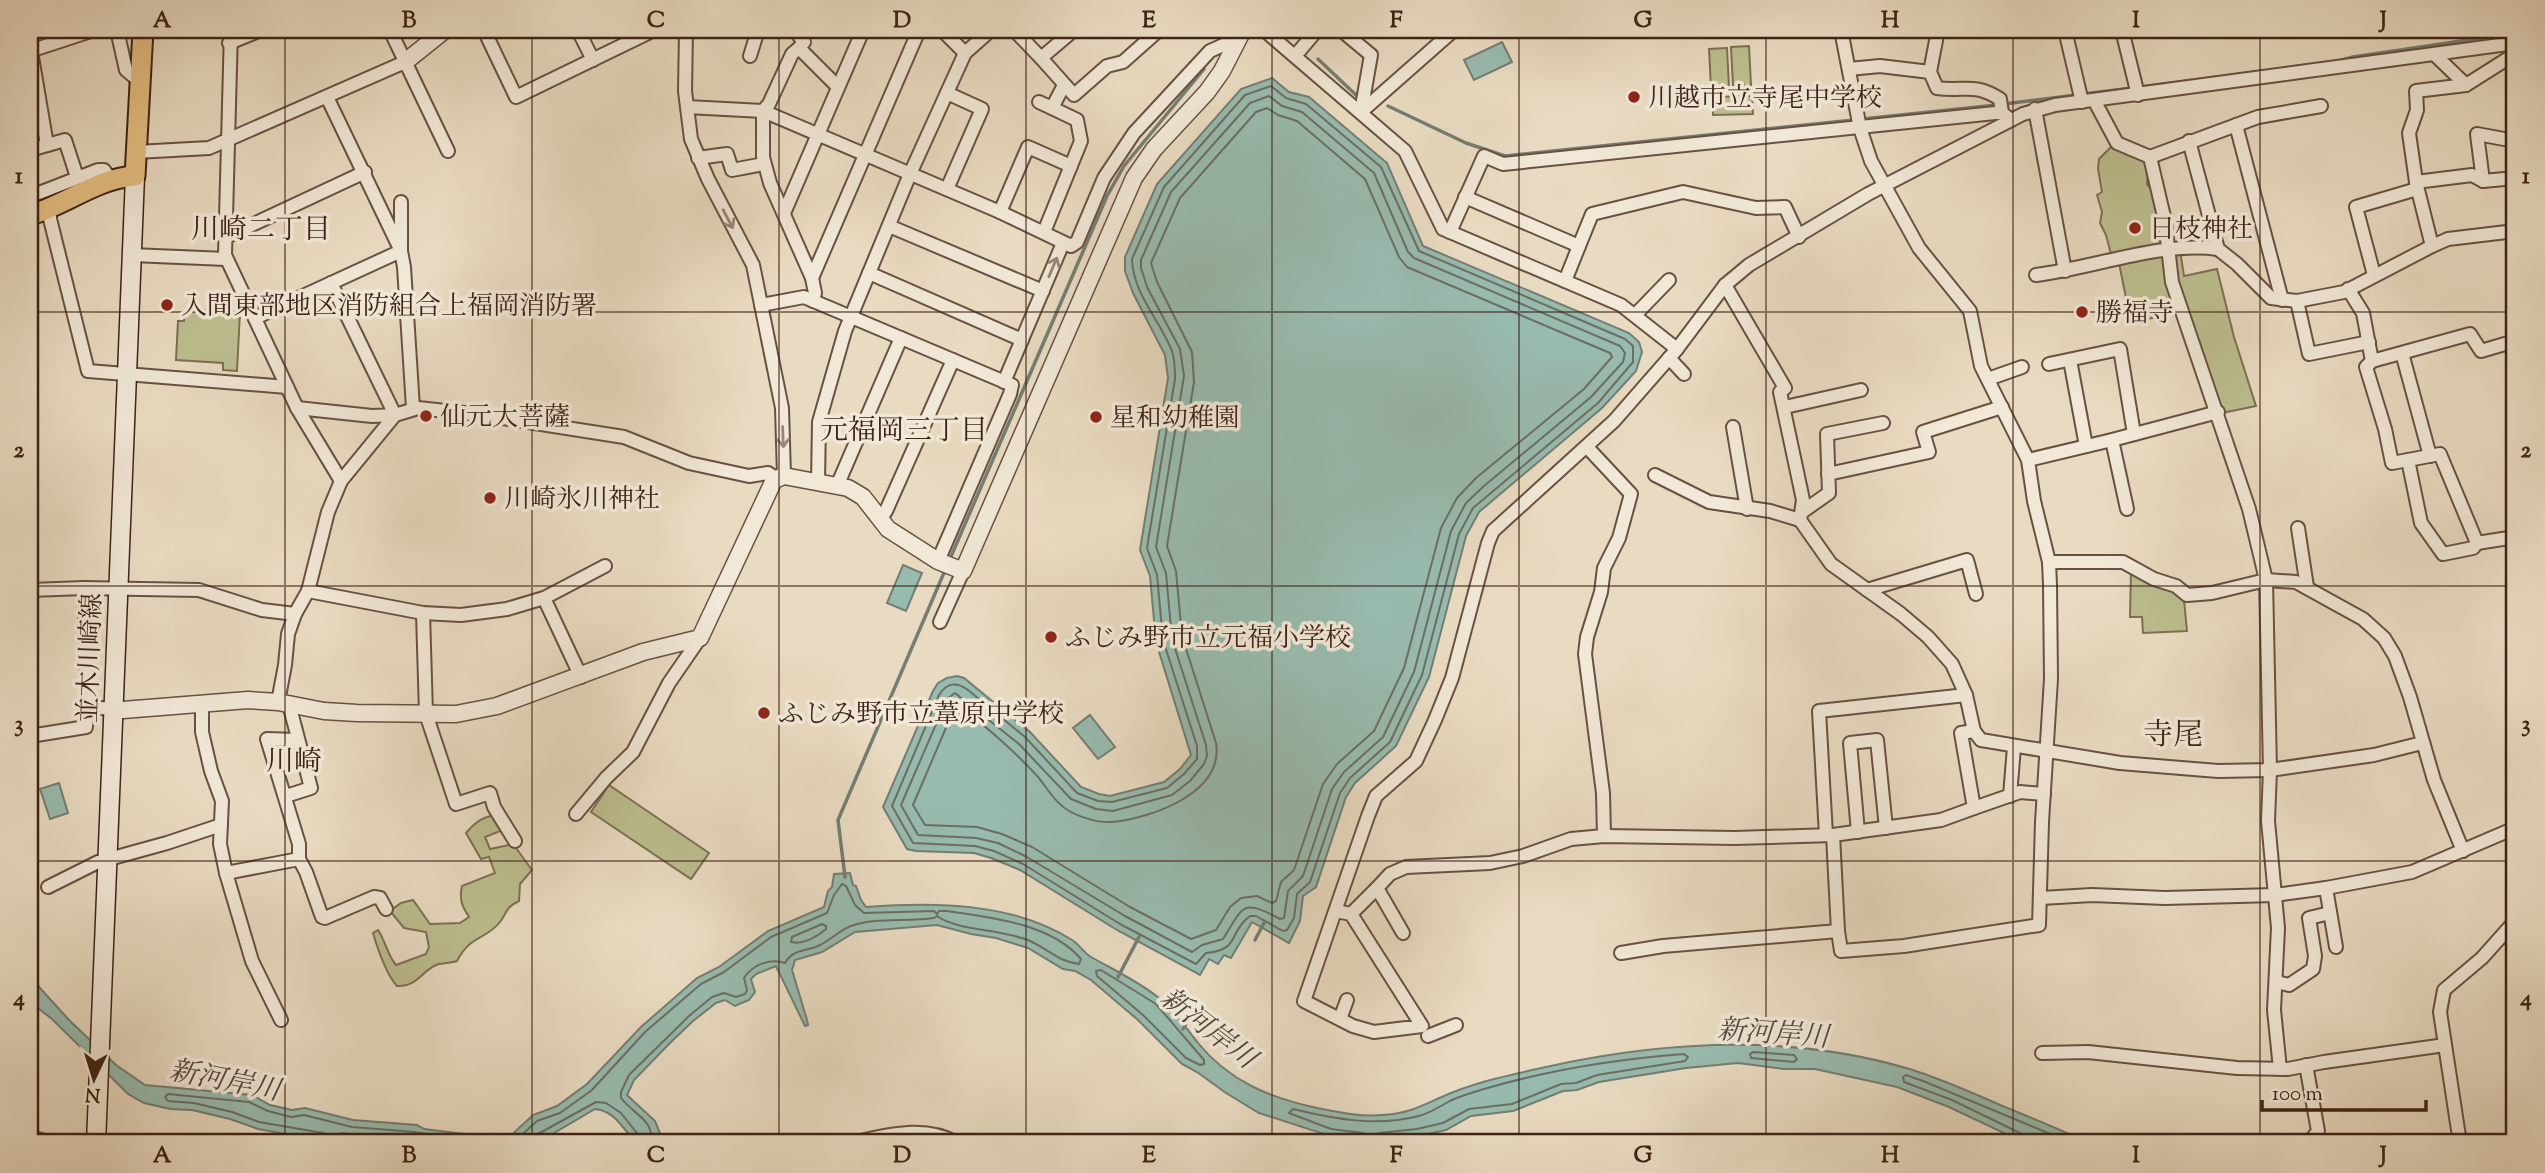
<svg xmlns="http://www.w3.org/2000/svg" width="2545" height="1173" font-family="'Sorts Mill Goudy','Noto Serif JP',serif">
  <style>
    .green { fill: #bcbe8f; stroke: #7d7053; stroke-width: 2 }
    .water { fill: #98bbaf; stroke: #747e72; stroke-width: 2 }
    .lines { fill: none; stroke-linecap: round; stroke-linejoin: round }
    .shore { stroke: #6b6f63; stroke-width: 2 }
    .stream { stroke: #747e72; stroke-width: 3.5 }
    .minor-casing { stroke: #695142; stroke-width: 16 }
    .tertiary-casing { stroke: #695142; stroke-width: 19 }
    .secondary-casing { stroke: #3e2317; stroke-width: 21 }
    .primary-casing { stroke: #3e2317; stroke-width: 23 }
    .minor { stroke: #f1e8d7; stroke-width: 12 }
    .tertiary { stroke: #f1e8d7; stroke-width: 16 }
    .secondary { stroke: #f1e8d7; stroke-width: 18 }
    .primary { stroke: #e4be81; stroke-width: 19 }
    .oneway { stroke: #988677 }
    .grid { fill: none; stroke: #3e2317; stroke-width: 2; stroke-opacity: 0.55 }
    .poi-dot { fill: #8f2418; stroke: #f1e8d7; stroke-width: 2.5 }
    .labels { text-anchor: middle; stroke-width: 7; stroke-linejoin: round; paint-order: stroke }
    .poi-label { font-size: 26px; fill: #3e2317; stroke: #f1e8d7; text-anchor: start }
    .street-label { font-size: 26px; fill: #3e2317; stroke: #f1e8d7 }
    .neighbourhood-label { font-size: 28px; fill: #3e2317; stroke: #f1e8d7 }
    .water-label { font-size: 28px; font-style: italic; fill: #54493d; stroke: #f1e8d7 }
    .quarter-label { font-size: 30px; fill: #3e2317; stroke: #f1e8d7 }
    .neatline { fill: none; stroke: #3e2317; stroke-width: 2.5 }
    .grid-label { font-size: 23px; text-anchor: middle; font-weight: bold; fill: #3e2317 }
  </style>
  <rect width="100%" height="100%" fill="#e9dbc2"/>
  <filter id="stains"><feTurbulence type="fractalNoise" baseFrequency=".00286" numOctaves="4"/><feColorMatrix values="0 0 0 0 .2 0 0 0 0 .09 0 0 0 0 .02 0 0 0 .5 -.17"/></filter>
  <radialGradient id="worn" r=".72"><stop offset=".6" stop-color="#630" stop-opacity="0"/><stop offset="1" stop-color="#630" stop-opacity=".3"/></radialGradient>
  <g class="green">
    <path d="M1749 46 1751 85 1733 86 1731 47Z"/>
    <path d="M1727 48 1729 87 1711 88 1709 49Z"/>
    <path d="M1752 96 1753 114 1713 115V97Z"/>
    <path d="M2112 146 2143 157 2148 168 2147 184C2155 193 2160 207 2156 219L2161 224 2162 244 2112 258 2106 235 2100 223 2102 212 2097 195 2102 192 2098 169 2099 159Z"/>
    <path d="M2180 250 2184 276 2217 269 2234 337 2256 406 2222 413 2179 299 2173 251Z"/>
    <path d="M2165 254 2177 312 2131 323 2119 263Z"/>
    <path d="M205 310 240 312 237 371 223 370V363L176 360 178 321H184V311L204 313Z"/>
    <path d="M2131 570 2174 589 2184 600 2187 631 2143 633 2142 617H2130Z"/>
    <path d="M609 785 709 853 691 879 591 812Z"/>
    <path d="M499 815 503 830 485 837 490 849 513 844 532 870 520 884 519 901C505 908 508 911 500 922 486 940 471 934 457 961 451 963 445 963 439 964 423 968 419 987 397 986 387 975 378 950 373 933L378 930C386 942 387 954 396 965L426 954 429 947 426 932 404 928 390 911 401 903 413 900 430 924 460 923 469 917C462 906 459 900 462 886L495 873 489 857 481 859 466 833C476 821 484 816 499 815Z"/>
  </g>
  <g class="water">
    <path d="M1502 42 1512 62 1474 80 1464 60Z"/>
    <path d="M1272 78 1289 92 1309 97 1387 163 1423 246 1629 333 1639 342 1642 352 1636 371 1602 408 1479 512 1466 536 1429 677 1396 746 1355 783 1346 797 1316 887 1303 896 1300 921 1289 943 1252 922 1231 958 1224 955 1218 964 1209 959 1200 975 1117 930 1020 870 991 858 974 853 916 851 907 849 883 807 933 691 938 683 947 678 957 676 964 678 1030 732 1081 787 1099 794 1110 796 1164 782 1180 769 1191 755 1156 642 1150 576 1140 550 1168 378 1165 355 1133 293 1125 271V257L1157 184 1241 89Z"/>
    <path d="M903 565 922 573 906 611 887 603Z"/>
    <path d="M1090 715 1115 747 1098 759 1073 728Z"/>
    <path d="M59 783 68 813 50 819 40 789Z"/>
    <path d="M850 873 853 885 856 886 861 900 866 907C934 902 1012 902 1072 940 1079 944 1083 952 1091 957 1114 970 1138 981 1159 998 1174 1010 1186 1028 1198 1043 1229 1081 1270 1098 1317 1108 1338 1112 1360 1117 1382 1115 1411 1114 1426 1103 1451 1093 1481 1081 1514 1074 1546 1067 1663 1041 1789 1034 1906 1068 1937 1077 1968 1091 1998 1104 2029 1117 2059 1129 2089 1143H2025L1949 1107 1897 1087 1815 1069H1784L1738 1063 1686 1068 1599 1082 1577 1090 1563 1091 1513 1111 1471 1116 1446 1130 1418 1136 1370 1141 1330 1136 1259 1113 1226 1093 1197 1072 1182 1064 1138 1020 1091 980 1075 971 1063 969 1028 948 996 938 971 934 937 925 855 932 822 952 795 960 792 970 807 1020 808 1025 805 1026 776 966 756 974 751 979 755 992 749 1000 735 1006 725 1000 716 1003 693 1021 670 1043 634 1080 627 1095 655 1121 662 1138 653 1143H637C623 1130 616 1111 595 1109L537 1143H497L508 1138 533 1115 557 1106 587 1084 641 1027 697 978 719 967 768 931 824 907 828 891 832 887 834 874Z"/>
    <path d="M30 977 69 1020 116 1065 145 1085 252 1095 270 1105 292 1110 305 1108 353 1120 417 1125 424 1129 496 1138V1143H335L258 1129 230 1119 192 1110 170 1109 144 1103 128 1094 52 1019 30 1002Z"/>
  </g>
  <g class="lines">
    <g class="shore">
      <path d="M1271 86 1286 98 1306 104 1381 167 1419 251 1625 339 1633 346V362L1598 403 1473 508 1459 534 1422 675 1390 742 1350 778 1340 793 1310 882 1297 894 1294 918 1287 930 1283 931 1256 916H1250C1228 932 1241 950 1206 953L1196 964 1120 924 1023 864 994 851 975 846 913 843 892 806 939 695C947 682 957 682 968 690L1025 737 1077 793 1098 801 1112 802 1167 788 1184 774 1197 759V746L1163 640 1157 575 1147 548 1175 379C1175 370 1175 360 1172 351 1160 320 1133 294 1132 259L1164 187 1245 95Z"/>
      <path d="M1269 96 1282 106 1302 112 1374 173 1408 252 1414 258 1620 346 1625 353 1623 362 1591 397 1484 486 1466 503 1451 531 1414 672 1383 737 1344 772 1332 789 1303 876 1288 891 1284 918 1280 919C1241 898 1244 906 1223 939L1202 945 1192 952 1125 916 1027 857 998 843 976 838 918 835 901 805 947 699 955 693 1019 744 1071 799 1096 809 1113 811 1172 795 1190 781 1204 764 1207 756 1206 745 1172 639 1166 573 1156 547 1184 376 1180 349 1147 287 1141 268V260L1171 192 1250 103Z"/>
      <path d="M1267 108 1278 115 1297 121 1365 179 1399 257 1407 267 1610 353 1612 357 1584 389 1476 478 1457 498 1441 528 1404 668 1374 731 1337 764 1323 784 1294 870 1281 882 1276 901 1272 903 1257 896 1241 898 1230 907 1216 930 1191 939 1130 907 1032 847 1002 834 977 827 925 825 913 805 954 709 957 707C980 719 1020 757 1038 777 1047 788 1054 801 1066 809 1078 817 1098 823 1112 822 1152 818 1224 793 1216 743L1182 636 1176 571 1167 546 1194 382 1192 352 1157 282 1151 263 1180 198 1256 112Z"/>
      <path d="M822 924 826 926V929C817 937 803 945 791 942L792 937Z"/>
      <path d="M1101 970 1156 1004 1204 1060V1064L1200 1065 1186 1058 1143 1015 1097 976 1096 971Z"/>
      <path d="M1753 1052 1794 1055 1797 1059 1794 1062 1751 1058 1750 1054Z"/>
      <path d="M1684 1054 1688 1057 1685 1061 1597 1075 1576 1083 1561 1084 1512 1104 1469 1109 1443 1123 1417 1129 1379 1133 1372 1138 1363 1133 1331 1129 1289 1113 1293 1109C1335 1119 1376 1127 1419 1116 1430 1113 1439 1107 1448 1102 1459 1096 1472 1093 1484 1089 1549 1070 1617 1059 1684 1054Z"/>
      <path d="M329 1143 328 1137 323 1133 259 1122 232 1112 194 1103 168 1101 165 1097 168 1094 249 1102 268 1111 291 1117 304 1115 352 1127 415 1132 480 1143"/>
      <path d="M338 1143 337 1136 341 1133 418 1143"/>
      <path d="M513 1143 537 1121 560 1113 592 1090 645 1032 701 984 724 972 771 937 827 913 834 895 842 884 846 886 855 905 864 913 934 911 937 914 939 911H947C992 918 1050 923 1081 959L1079 964C1059 962 1048 949 1030 941 1004 929 957 931 937 916L934 918C908 922 875 917 851 926 838 931 830 941 818 946 804 952 793 949 785 963 771 958 753 964 744 978L747 990 745 994 736 997 724 993 712 997 689 1016 629 1075 621 1092V1098C635 1116 654 1119 651 1143"/>
      <path d="M535 1143 538 1134 596 1102 606 1103 621 1113 640 1137 641 1143"/>
      <path d="M2027 1143 2022 1134 1952 1100 1904 1082 1903 1077 1906 1075 1923 1081 2072 1143"/>
    </g>
    <g class="stream">
      <path d="M1318 59 1356 95"/>
      <path d="M2334 62 2353 57 2515 33"/>
      <path d="M2140 87 2264 71"/>
      <path d="M2084 94 2132 88"/>
      <path d="M2004 104 2077 95"/>
      <path d="M1388 106 1466 143 1505 156 1854 120"/>
      <path d="M1862 119 1997 105"/>
      <path d="M949 561 1107 196 1124 166 1204 69"/>
      <path d="M845 877 838 820 946 568"/>
      <path d="M1255 940 1264 923"/>
      <path d="M1118 977 1139 937"/>
      <path d="M1183 1029 1197 1003"/>
    </g>
    <defs>
      <g id="minor">
        <path d="M117 30 126 70 139 81"/>
        <path d="M231 30 225 255 297 408 341 481"/>
        <path d="M390 30 448 151"/>
        <path d="M484 30 516 97 654 30"/>
        <path d="M578 30 593 60"/>
        <path d="M686 30 685 91 691 139 708 179 753 265 782 408 784 476"/>
        <path d="M794 30 804 42 799 48 838 87"/>
        <path d="M942 30 965 53"/>
        <path d="M1014 30 1041 58"/>
        <path d="M1074 30 1041 58 1074 95 1107 66 1123 62 1159 30"/>
        <path d="M1264 30 1405 151 1443 229 1621 305 1677 349"/>
        <path d="M1341 30 1371 55 1361 112"/>
        <path d="M1938 30 1930 72 1937 88C1964 92 1974 82 2000 99L2002 113"/>
        <path d="M2065 30 2082 102"/>
        <path d="M2122 30 2138 95"/>
        <path d="M229 43 261 30"/>
        <path d="M799 48 792 54 769 104 763 111V157L770 183 812 278 815 293 813 301"/>
        <path d="M30 51 94 30"/>
        <path d="M31 51 47 145"/>
        <path d="M2434 54 2466 85"/>
        <path d="M2515 54 2466 85 2416 91 2417 110 2409 133 2416 182 2432 246 2448 239 2515 231"/>
        <path d="M750 56 758 30"/>
        <path d="M1295 56 1317 30"/>
        <path d="M1849 69 1880 66 1930 72"/>
        <path d="M947 93 982 109 947 189"/>
        <path d="M2094 100 2117 143 2150 157 2165 221 2172 282 2249 509 2266 580 2270 770 2268 821 2278 928 2274 1010 2280 1069"/>
        <path d="M1039 102 1052 108"/>
        <path d="M687 107 763 111 1000 212 1071 246 1077 242 1104 178 1134 133 1210 51 1239 38"/>
        <path d="M2035 109 2065 271"/>
        <path d="M1361 112 1454 30"/>
        <path d="M2236 125 2282 300"/>
        <path d="M2189 141 2218 249 2237 264 2271 298 2297 301 2344 292 2432 246"/>
        <path d="M30 150 65 140 77 177"/>
        <path d="M136 152 209 148 405 62"/>
        <path d="M2150 157 2258 117 2321 106"/>
        <path d="M698 158 727 154 732 170 764 164"/>
        <path d="M30 178 32 190 39 193 98 170H104L111 180"/>
        <path d="M2483 181 2477 134 2515 141"/>
        <path d="M2416 182 2472 175 2483 181 2515 178"/>
        <path d="M1465 197 1579 246 1565 281"/>
        <path d="M401 202V251L404 267 413 408"/>
        <path d="M50 208V219L88 371 287 387"/>
        <path d="M1000 212 1028 147 1071 166"/>
        <path d="M784 213 863 30"/>
        <path d="M889 226 1043 291"/>
        <path d="M1044 232 1081 141 1077 120 1052 108 1064 85"/>
        <path d="M1450 232 1484 156 1503 164 1995 113H2002L2011 120"/>
        <path d="M226 237 365 172"/>
        <path d="M1579 246 1592 214 1683 192 1756 208 1785 207 1799 237"/>
        <path d="M132 255 226 259"/>
        <path d="M869 273 1022 340"/>
        <path d="M2036 275C2093 268 2163 241 2218 249"/>
        <path d="M2374 275 2356 207 2417 189"/>
        <path d="M812 278 919 30"/>
        <path d="M1725 285 1785 388 1780 392 1803 500 1800 520 1831 564 1901 614 1928 637 1952 664 1966 695 1974 731 1981 740 2120 763 2218 771 2270 770 2374 755 2422 743"/>
        <path d="M2348 289 2363 313 2372 361 2470 334 2481 351 2515 341"/>
        <path d="M2297 301 2309 354 2369 342"/>
        <path d="M761 305 804 297 1012 385 1010 394 938 561"/>
        <path d="M1636 314 1669 280"/>
        <path d="M255 318 401 251 327 97"/>
        <path d="M2402 353 2430 456"/>
        <path d="M1669 358 1684 374"/>
        <path d="M2070 360 2086 446"/>
        <path d="M2372 361 2366 367 2385 429 2392 463 2440 454 2477 543 2515 537"/>
        <path d="M2049 364 2120 349 2134 434"/>
        <path d="M1988 379 2022 367"/>
        <path d="M1004 382 1063 243"/>
        <path d="M1785 407 1861 390"/>
        <path d="M297 408 372 416 395 415 331 283"/>
        <path d="M1733 427 1747 509"/>
        <path d="M2112 440 2127 509"/>
        <path d="M1587 447 1631 494 1619 538 1604 568 1601 592 1587 637 1585 654 1603 793 1604 836"/>
        <path d="M2028 460 2112 440 2218 412"/>
        <path d="M2408 460 2421 523 2443 554 2473 548 2477 543"/>
        <path d="M1828 474 1929 452 1923 432 2002 407"/>
        <path d="M1655 475 1709 502 1770 511 1800 520"/>
        <path d="M818 482 819 422 845 331 910 174 965 53 991 30"/>
        <path d="M837 486 901 338"/>
        <path d="M1802 512 1829 493 1827 434 1883 423"/>
        <path d="M880 520 886 511 953 360"/>
        <path d="M2298 528 2307 587"/>
        <path d="M2049 562H2123L2154 579 2176 586 2187 595 2212 593 2266 580 2296 582 2363 619 2384 638 2395 656 2410 697 2434 780 2463 851"/>
        <path d="M84 588 88 707"/>
        <path d="M30 590 84 588 199 590 262 610 295 614"/>
        <path d="M1867 590 1967 560 1976 594"/>
        <path d="M308 591 423 613 461 615 507 609 544 598 605 566"/>
        <path d="M544 598 581 677"/>
        <path d="M423 613 426 714 456 804 490 793 494 807 515 841"/>
        <path d="M940 622 963 571"/>
        <path d="M278 702 285 665 288 634 295 614 308 591 328 512 341 481 395 415 418 408 483 415 624 437 689 463 749 476 768 473 777 479"/>
        <path d="M202 703V732L211 771 222 801 220 844 226 873 252 961 281 1020"/>
        <path d="M30 736 86 727 88 707 113 709"/>
        <path d="M298 740 267 739 299 844V859"/>
        <path d="M286 796 311 788 289 704"/>
        <path d="M2010 796 2014 747"/>
        <path d="M2515 802V805"/>
        <path d="M1974 808 2020 792 2044 794"/>
        <path d="M576 814 606 778 633 752 669 683 700 638"/>
        <path d="M1858 832 1850 743 1877 740 1886 828"/>
        <path d="M1826 835 1819 711 1966 695"/>
        <path d="M1833 835 1838 931 1841 951 1904 946 2039 925 2042 822 2051 679 2050 585 2049 562 2034 501 2028 460 1981 366 1970 311 1919 248 1871 161 1860 128 1841 30"/>
        <path d="M226 873 299 859 306 872 322 917 325 918 374 897 380 898 386 909"/>
        <path d="M48 887 98 862 167 843 221 825"/>
        <path d="M1377 888 1390 874 1406 867 1490 863 1523 856 1571 839 1604 836 1735 838 1833 835 1941 820 1974 808 1961 733 1974 731"/>
        <path d="M2326 888 2336 947"/>
        <path d="M2041 898 2092 895 2165 898 2275 895 2326 888 2412 872 2515 828"/>
        <path d="M1336 911 1351 914 1422 1026 1374 1032 1353 1026 1304 1001 1368 816 1376 796 1416 761 1435 720 1452 678 1488 543 1493 531 1614 421 1677 349 1725 285 1749 265 1868 194 2023 114 2055 105 2515 43"/>
        <path d="M1351 914 1377 888 1403 933"/>
        <path d="M2506 932 2515 947"/>
        <path d="M1621 953 1663 946 1838 931"/>
        <path d="M2276 982 2289 985 2313 969 2315 956 2309 918 2330 913"/>
        <path d="M1340 1019 1347 1000"/>
        <path d="M1428 1036 1456 1025"/>
        <path d="M2042 1053 2088 1052 2237 1068 2288 1069 2324 1062 2445 1045"/>
        <path d="M2306 1065 2318 1131 2309 1143"/>
        <path d="M30 1137 53 1143"/>
        <path d="M850 1143C886 1136 923 1124 957 1143"/>
        <path d="M2460 1143 2440 1012 2444 990 2482 958 2515 921"/>
      </g>
      <g id="tertiary">
        <path d="M405 62 445 30"/>
        <path d="M113 709 123 710 248 700 278 702 324 711 357 713 456 714 497 706 643 652 700 638 774 480 784 476 848 488 863 497 888 529 938 561 963 571 1134 178 1154 149 1207 92 1222 71 1243 30"/>
      </g>
      <path id="secondary" d="M96 1143 135 176"/>
      <path id="primary" d="M30 215C66 205 97 178 135 176L143 30"/>
    </defs>
    <use href="#minor" class="minor-casing"/>
    <use href="#tertiary" class="tertiary-casing"/>
    <use href="#secondary" class="secondary-casing"/>
    <use href="#primary" class="primary-casing"/>
    <use href="#minor" class="minor"/>
    <use href="#tertiary" class="tertiary"/>
    <use href="#secondary" class="secondary"/>
    <use href="#primary" class="primary"/>
  </g>
  <defs><path id="oneway-shaft" d="M-6 0H5M1.5-3L5.5 0L1.5 3" fill="none" stroke-width="1.6" stroke-linecap="round" stroke-linejoin="round" transform="scale(1.75)"/></defs>
  <g class="oneway">
    <use href="#oneway-shaft" transform="translate(728 219) rotate(62)"/>
    <use href="#oneway-shaft" transform="translate(1053 267) rotate(-67)"/>
    <use href="#oneway-shaft" transform="translate(783 437) rotate(88)"/>
  </g>
  <path class="grid" d="M285 30V1143M532 30V1143M779 30V1143M1026 30V1143M1272 30V1143M1519 30V1143M1766 30V1143M2013 30V1143M2260 30V1143M30 312H2515M30 586H2515M30 861H2515"/>
  <g class="poi-dot">
    <circle cx="1634" cy="97" r="7"/>
    <circle cx="2135" cy="228" r="7"/>
    <circle cx="167" cy="305" r="7"/>
    <circle cx="2082" cy="312" r="7"/>
    <circle cx="426" cy="416" r="7"/>
    <circle cx="1096" cy="417" r="7"/>
    <circle cx="490" cy="498" r="7"/>
    <circle cx="1051" cy="637" r="7"/>
    <circle cx="764" cy="713" r="7"/>
  </g>
  <g class="labels">
    <g class="poi-label">
      <text x="1648" y="106">川越市立寺尾中学校</text>
      <text x="2149" y="237">日枝神社</text>
      <text x="181" y="314">入間東部地区消防組合上福岡消防署</text>
      <text x="2096" y="321">勝福寺</text>
      <text x="440" y="425">仙元大菩薩</text>
      <text x="1110" y="426">星和幼稚園</text>
      <text x="504" y="507">川崎氷川神社</text>
      <text x="1065" y="646">ふじみ野市立元福小学校</text>
      <text x="778" y="722">ふじみ野市立葦原中学校</text>
    </g>
    <g class="street-label">
      <text transform="translate(89 658) rotate(-88)" y="9">並木川崎線</text>
    </g>
    <g class="neighbourhood-label">
      <text x="261" y="238">川崎二丁目</text>
      <text x="904" y="439">元福岡三丁目</text>
      <text x="294" y="770">川崎</text>
    </g>
    <g class="water-label">
      <text transform="translate(1209 1027) rotate(38)" y="10">新河岸川</text>
      <text transform="translate(1773 1032) rotate(4)" y="10">新河岸川</text>
      <text transform="translate(225 1079) rotate(11)" y="10">新河岸川</text>
    </g>
    <g class="quarter-label">
      <text x="2173" y="744">寺尾</text>
    </g>
  </g>
  <rect width="2545" height="1173" fill="none" stroke="#e9dbc2" stroke-width="77"/>
  <g transform="translate(94 1079) rotate(184)" stroke="#f1e8d7" stroke-width="5" paint-order="stroke">
  <path d="M0-5L12 26L0 18L-12 26Z" fill="#3e2317"/>
  <text y="-10" font-size="19" font-weight="bold" text-anchor="middle" fill="#3e2317">N</text>
  </g>
  <path d="M2262 1100v10h164v-10" fill="none" stroke="#3e2317" stroke-width="3.5"/>
  <text x="2272" y="1100" font-size="21" fill="#3e2317" stroke="#f1e8d7" stroke-width="5" paint-order="stroke">100 m</text>
  <rect x="38" y="38" width="2468" height="1096" class="neatline"/>
  <g class="grid-label">
    <text x="162" y="27">A</text>
    <text x="409" y="27">B</text>
    <text x="656" y="27">C</text>
    <text x="902" y="27">D</text>
    <text x="1149" y="27">E</text>
    <text x="1396" y="27">F</text>
    <text x="1643" y="27">G</text>
    <text x="1890" y="27">H</text>
    <text x="2136" y="27">I</text>
    <text x="2383" y="27">J</text>
    <text x="19" y="183">1</text>
    <text x="2526" y="183">1</text>
    <text x="19" y="457">2</text>
    <text x="2526" y="457">2</text>
    <text x="19" y="731">3</text>
    <text x="2526" y="731">3</text>
    <text x="19" y="1005">4</text>
    <text x="2526" y="1005">4</text>
    <text x="162" y="1162">A</text>
    <text x="409" y="1162">B</text>
    <text x="656" y="1162">C</text>
    <text x="902" y="1162">D</text>
    <text x="1149" y="1162">E</text>
    <text x="1396" y="1162">F</text>
    <text x="1643" y="1162">G</text>
    <text x="1890" y="1162">H</text>
    <text x="2136" y="1162">I</text>
    <text x="2383" y="1162">J</text>
  </g>
  <rect width="100%" height="100%" filter="url(#stains)"/>
  <rect width="100%" height="100%" fill="url(#worn)"/>
</svg>
